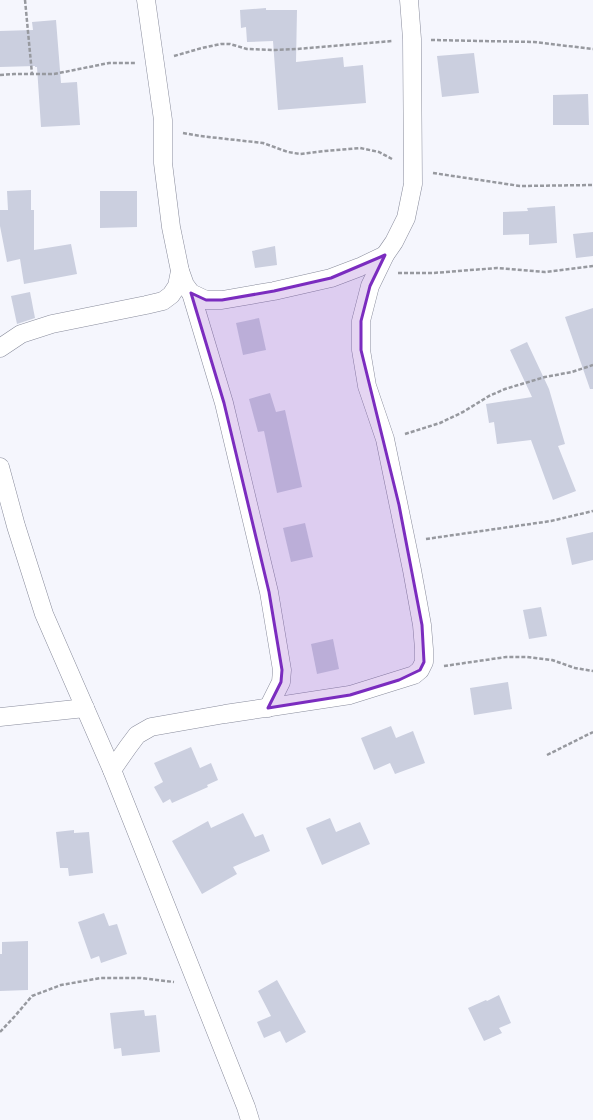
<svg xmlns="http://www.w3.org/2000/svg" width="593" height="1120" viewBox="0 0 593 1120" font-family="'Roboto Condensed',sans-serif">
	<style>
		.building { fill: #cbcfdf }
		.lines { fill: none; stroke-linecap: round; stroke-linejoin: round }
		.street-casing { stroke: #898c9c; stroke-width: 19 }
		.path { stroke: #97999f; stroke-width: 2.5; stroke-dasharray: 4 2; stroke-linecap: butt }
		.street { stroke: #fff; stroke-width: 18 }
		.marked { fill: #7b2cbf; fill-opacity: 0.2; stroke: #7b2cbf; stroke-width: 3; stroke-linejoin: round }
	</style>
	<rect width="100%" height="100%" fill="#f5f6fd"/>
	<g class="building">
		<path d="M 266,8 L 266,10 L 297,10 L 296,62 L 343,57 L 344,67 L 363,65 L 366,103 L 278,110 L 273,41 L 247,42 L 246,27 L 241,28 L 240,10 Z"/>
		<path d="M 56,20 L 61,83 L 77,82 L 80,125 L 41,127 L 37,67 L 35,67 L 35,66 L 0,67 L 0,31 L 33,30 L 32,22 Z"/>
		<path d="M 474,53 L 479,93 L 442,97 L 437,56 Z"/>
		<path d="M 588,94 L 589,125 L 553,125 L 553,95 Z"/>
		<path d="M 31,190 L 31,210 L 34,210 L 34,250 L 71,244 L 77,274 L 24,284 L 20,259 L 7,262 L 0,226 L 0,210 L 8,210 L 7,191 Z"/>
		<path d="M 100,191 L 137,191 L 137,227 L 100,228 Z"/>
		<path d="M 555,206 L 557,243 L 529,245 L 529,234 L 503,235 L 503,212 L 528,211 L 527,208 Z"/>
		<path d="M 593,232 L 593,256 L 576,258 L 573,234 Z"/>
		<path d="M 275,246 L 277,265 L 255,268 L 252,251 Z"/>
		<path d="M 30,292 L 35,318 L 17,324 L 11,296 Z"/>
		<path d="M 593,308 L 593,389 L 590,389 L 565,317 Z"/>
		<path d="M 259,318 L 266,350 L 243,355 L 236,323 Z"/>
		<path d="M 527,342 L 549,389 L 565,444 L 558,446 L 576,491 L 553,500 L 531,440 L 497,444 L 494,422 L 489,423 L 486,404 L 532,397 L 510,350 Z"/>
		<path d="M 270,393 L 276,412 L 285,410 L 302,487 L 277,493 L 264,431 L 258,432 L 249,399 Z"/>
		<path d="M 305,523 L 313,557 L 291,562 L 283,528 Z"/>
		<path d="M 593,532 L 593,560 L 572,565 L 566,538 Z"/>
		<path d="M 541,607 L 547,636 L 529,639 L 523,610 Z"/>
		<path d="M 333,639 L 339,669 L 317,674 L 311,644 Z"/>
		<path d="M 508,682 L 512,709 L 474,715 L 470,688 Z"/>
		<path d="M 391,726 L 396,738 L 413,731 L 425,763 L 395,774 L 390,763 L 374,770 L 361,738 Z"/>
		<path d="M 191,747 L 200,768 L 211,763 L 218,780 L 207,785 L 208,787 L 172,803 L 170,799 L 163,803 L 154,787 L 163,782 L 154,763 Z"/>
		<path d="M 243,813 L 255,837 L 263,834 L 270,851 L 233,867 L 237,874 L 202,894 L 172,841 L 208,821 L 211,828 Z"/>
		<path d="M 330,818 L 336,832 L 360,822 L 370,844 L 322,865 L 306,828 Z"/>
		<path d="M 74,830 L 74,833 L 89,832 L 93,873 L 69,876 L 68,868 L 60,868 L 56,832 Z"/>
		<path d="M 104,913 L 109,926 L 117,924 L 127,954 L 101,963 L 99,956 L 91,959 L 78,922 Z"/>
		<path d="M 28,941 L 28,990 L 0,991 L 0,954 L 2,954 L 2,942 Z"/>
		<path d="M 277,980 L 306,1032 L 286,1043 L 280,1031 L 264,1038 L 257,1022 L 271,1016 L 258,991 Z"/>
		<path d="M 499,995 L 511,1023 L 499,1028 L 502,1033 L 484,1041 L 468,1008 L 486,1000 L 487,1001 Z"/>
		<path d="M 144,1010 L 145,1016 L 156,1015 L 160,1052 L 122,1056 L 121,1048 L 114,1049 L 110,1013 Z"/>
	</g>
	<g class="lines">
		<defs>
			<g id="street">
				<path d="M 146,0 L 163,120 L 163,163 L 171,227 L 180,271 L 185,285 L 191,293 L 206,300 L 222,300 L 274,291 L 331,278 L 360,267 L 385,255"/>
				<path d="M 191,293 L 224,403 L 269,592 L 282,670 L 281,682 L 268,708"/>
				<path d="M 0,348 L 21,334 L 52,324 L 146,305 L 163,301 L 171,295 L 177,286 L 180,271"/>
				<path d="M 0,467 L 16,526 L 44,614 L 112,770 L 246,1107 L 250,1120"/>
				<path d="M 0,717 L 85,708"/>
				<path d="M 112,770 L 128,747 L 137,735 L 151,727 L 225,714 L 350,695 L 414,675 L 420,670 L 424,662 L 424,649 L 422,625 L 412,570 L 385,439 L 367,386 L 361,350 L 361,321 L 370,286 L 385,255 L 394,242 L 406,218 L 413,184 L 412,39 L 409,0"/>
			</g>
		</defs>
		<use href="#street" class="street-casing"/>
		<g class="path">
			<path d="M 25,0 L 32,74"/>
			<path d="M 431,40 L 534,42 L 593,49"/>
			<path d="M 174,56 L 202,48 L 221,44 L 230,44 L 247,49 L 275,50 L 297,49 L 392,41"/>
			<path d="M 0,75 L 14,74 L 54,74 L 109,63 L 135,63"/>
			<path d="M 183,133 L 200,136 L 263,143 L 288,152 L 300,154 L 325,151 L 360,148 L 379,152 L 392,159"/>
			<path d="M 433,173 L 520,186 L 593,185"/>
			<path d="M 398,273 L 433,273 L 497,268 L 545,272 L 593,266"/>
			<path d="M 405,434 L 440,423 L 463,412 L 489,396 L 505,389 L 545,377 L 572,372 L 593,365"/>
			<path d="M 426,539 L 551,521 L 593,511"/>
			<path d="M 444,666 L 506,657 L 527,657 L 552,660 L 575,668 L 593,671"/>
			<path d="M 547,755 L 593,732"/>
			<path d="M 0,1032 L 15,1016 L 32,996 L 61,985 L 101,978 L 141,978 L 174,982"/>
		</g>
		<use href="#street" class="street"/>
	</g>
	<path class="marked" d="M 385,255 L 370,286 L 361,321 L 361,350 L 399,505 L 422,625 L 424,662 L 420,670 L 399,680 L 350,695 L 268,708 L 281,682 L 282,670 L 269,592 L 224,403 L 191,293 L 206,300 L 222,300 L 274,291 L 331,278 Z"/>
</svg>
